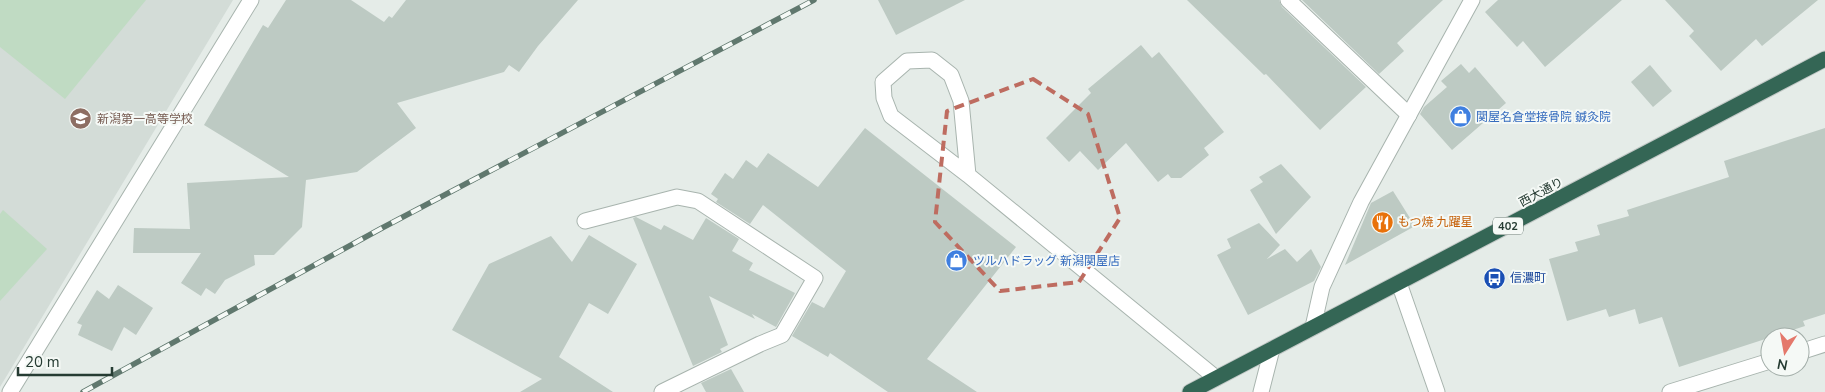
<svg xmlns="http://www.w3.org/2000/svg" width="1825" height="392" viewBox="0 0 1825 392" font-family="'Nunito Sans','Noto Sans JP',sans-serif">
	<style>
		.built { fill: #d3dcd7 }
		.green { fill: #c0dbc3 }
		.building { fill: #bdcac3 }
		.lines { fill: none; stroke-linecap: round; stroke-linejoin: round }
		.minor-casing { stroke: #a8b4ae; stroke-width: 17 }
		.highway-casing { stroke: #c2c8c6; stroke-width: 17 }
		.minor { stroke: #fff; stroke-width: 15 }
		.highway { stroke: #346655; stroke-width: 15 }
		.rail-casing { stroke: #60786e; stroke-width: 5.5 }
		.rail { stroke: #f5f9f6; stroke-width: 4; stroke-dasharray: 11; stroke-linecap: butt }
		.marked { fill: none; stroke: #be6c60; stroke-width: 4; stroke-dasharray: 10 6; stroke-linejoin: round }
		.labels { text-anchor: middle; stroke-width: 4; stroke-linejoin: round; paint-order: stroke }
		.shield { fill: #f5f9f6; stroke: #64756e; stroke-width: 1 }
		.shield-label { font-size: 11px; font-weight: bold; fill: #263c33 }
		.shop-label { font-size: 12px; fill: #366cbe; stroke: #f5f9f6; text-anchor: start }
		.education-label { font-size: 12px; fill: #785e54; stroke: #f5f9f6; text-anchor: start }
		.street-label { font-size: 12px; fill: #263c33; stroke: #f5f9f6 }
		.food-label { font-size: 12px; fill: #c56008; stroke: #f5f9f6; text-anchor: start }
		.transit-label { font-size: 12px; fill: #164399; stroke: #f5f9f6; text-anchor: start }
	</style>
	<rect width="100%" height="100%" fill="#e5ece8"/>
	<path class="built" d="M 0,0 L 233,0 L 0,387 Z"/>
	<g class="green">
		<path d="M 0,0 L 146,0 L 65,99 L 0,47 Z"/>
		<path d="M 3,210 L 47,249 L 0,301 L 0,214 Z"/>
	</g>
	<g class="building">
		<path d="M 286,0 L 351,0 L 384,22 L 389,16 L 392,18 L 406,0 L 578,0 L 538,46 L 519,72 L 509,65 L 504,72 L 397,103 L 416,128 L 357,172 L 306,180 L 302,227 L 274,255 L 254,255 L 255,265 L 225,280 L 215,294 L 206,288 L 201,296 L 181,283 L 201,253 L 133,253 L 134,228 L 190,229 L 187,183 L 289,177 L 204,125 L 263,25 L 268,28 Z"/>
		<path d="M 878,0 L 965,0 L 896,35 Z"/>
		<path d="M 1187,0 L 1279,0 L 1282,7 L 1366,87 L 1320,130 L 1266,74 L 1264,75 Z"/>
		<path d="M 1302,0 L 1443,0 L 1397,43 L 1404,51 L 1379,74 Z"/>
		<path d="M 1498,0 L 1622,0 L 1545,67 L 1523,41 L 1517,47 L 1485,12 Z"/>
		<path d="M 1665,0 L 1818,0 L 1762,46 L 1756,39 L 1721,71 L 1689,36 L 1694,31 Z"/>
		<path d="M 1141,45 L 1152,58 L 1159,52 L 1224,132 L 1204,148 L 1209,155 L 1181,178 L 1171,178 L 1168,174 L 1158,182 L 1126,143 L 1098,170 L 1080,151 L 1069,162 L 1046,138 L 1091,93 L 1088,89 Z"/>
		<path d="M 1461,64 L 1469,73 L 1475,67 L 1506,103 L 1452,150 L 1420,114 L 1424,107 L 1447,87 L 1441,81 Z"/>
		<path d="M 1650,65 L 1672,91 L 1653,107 L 1631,82 Z"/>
		<path d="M 865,128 L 1016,247 L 927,359 L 977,392 L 888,392 L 830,353 L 828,357 L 792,336 L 812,302 L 824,308 L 846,271 L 763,205 L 750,224 L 716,202 L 718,199 L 711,194 L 725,173 L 733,179 L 746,160 L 757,168 L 768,153 L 818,187 Z"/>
		<path d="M 1825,128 L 1825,314 L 1803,321 L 1805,326 L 1679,367 L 1662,317 L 1639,324 L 1635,309 L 1609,317 L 1606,309 L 1567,321 L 1549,259 L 1578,251 L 1575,242 L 1600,235 L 1597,225 L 1629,216 L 1627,210 L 1729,177 L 1724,161 Z"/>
		<path d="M 1281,164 L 1311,197 L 1276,234 L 1250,190 L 1263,182 L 1259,177 Z"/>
		<path d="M 1393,191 L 1415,226 L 1345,265 L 1371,203 Z"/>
		<path d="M 636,217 L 661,230 L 664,225 L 693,240 L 706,218 L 739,239 L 732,251 L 753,263 L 749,270 L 795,293 L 776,327 L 752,314 L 755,319 L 709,296 L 728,345 L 720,349 L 722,352 L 693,366 L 633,218 Z"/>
		<path d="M 1259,223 L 1280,245 L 1267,259 L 1285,249 L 1297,262 L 1311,249 L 1321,267 L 1314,281 L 1248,315 L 1217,255 L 1231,248 L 1227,239 Z"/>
		<path d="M 589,235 L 637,264 L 608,314 L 589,303 L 559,357 L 613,392 L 520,392 L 542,379 L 452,330 L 489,264 L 551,236 L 572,262 Z"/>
		<path d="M 118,285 L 153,308 L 136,335 L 124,327 L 112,351 L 78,335 L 82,325 L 77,323 L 97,290 L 109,299 Z"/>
		<path d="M 731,369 L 744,392 L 706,392 L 701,383 Z"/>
	</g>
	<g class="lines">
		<defs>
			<g id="minor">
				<path d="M 1288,0 L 1409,115"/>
				<path d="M 968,175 L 961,101 L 951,75 L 932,60 L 907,61 L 883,82 L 884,98 L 891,116 L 968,175 L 1216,378"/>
				<path d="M 585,221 L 677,197 L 698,201 L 815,278 L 782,335 L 760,344 L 662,392"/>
				<path d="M 1399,283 L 1437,392"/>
				<path d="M 1313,327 L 1322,287 L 1361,202 L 1472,0"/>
				<path d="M 1800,352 L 1825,344"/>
				<path d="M 10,392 L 251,0"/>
				<path d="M 1261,392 L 1272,349"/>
				<path d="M 1670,392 L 1770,361"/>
			</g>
			<path id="highway" d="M 1190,392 L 1825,59"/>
		</defs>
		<use href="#minor" class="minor-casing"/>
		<use href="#highway" class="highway-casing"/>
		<use href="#minor" class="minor"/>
		<use href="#highway" class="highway"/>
		<defs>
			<path id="rail" d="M 83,392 L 382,228 L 814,0"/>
		</defs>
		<use href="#rail" class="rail-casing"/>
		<use href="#rail" class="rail"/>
	</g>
	<path class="marked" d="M 1033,79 L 1088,114 L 1120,218 L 1079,282 L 1000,291 L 935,222 L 947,111 Z"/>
	<defs>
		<symbol id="shop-disc" viewBox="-11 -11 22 22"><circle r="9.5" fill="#3f7fe0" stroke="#f5f9f6"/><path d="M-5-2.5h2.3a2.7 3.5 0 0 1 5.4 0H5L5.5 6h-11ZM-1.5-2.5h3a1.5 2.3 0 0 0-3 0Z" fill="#fff"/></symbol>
		<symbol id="school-disc" viewBox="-11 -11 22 22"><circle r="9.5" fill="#8d6e63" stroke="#f5f9f6"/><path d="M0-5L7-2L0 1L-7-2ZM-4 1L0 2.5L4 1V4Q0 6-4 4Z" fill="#fff"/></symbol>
		<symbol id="restaurant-disc" viewBox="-11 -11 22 22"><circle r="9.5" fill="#e8710a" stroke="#f5f9f6"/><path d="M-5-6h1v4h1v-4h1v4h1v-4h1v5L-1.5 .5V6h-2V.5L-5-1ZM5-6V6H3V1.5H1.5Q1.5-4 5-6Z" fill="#fff"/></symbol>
		<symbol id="bus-disc" viewBox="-11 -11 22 22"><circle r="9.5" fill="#1a4fb4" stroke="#f5f9f6"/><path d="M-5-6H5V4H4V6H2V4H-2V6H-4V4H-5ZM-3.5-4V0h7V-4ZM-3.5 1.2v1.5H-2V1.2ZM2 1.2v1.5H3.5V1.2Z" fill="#fff"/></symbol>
	</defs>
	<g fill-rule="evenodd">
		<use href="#shop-disc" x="1448" y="104" width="25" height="25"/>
		<use href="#school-disc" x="68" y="106" width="25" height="25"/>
		<use href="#restaurant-disc" x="1370" y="210" width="25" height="25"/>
		<use href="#shop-disc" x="944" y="248" width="25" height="25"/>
		<use href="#bus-disc" x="1482" y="266" width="25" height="25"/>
	</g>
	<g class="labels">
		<rect class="shield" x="1493" y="217.5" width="30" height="17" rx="4"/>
		<g class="shield-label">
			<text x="1508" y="230">402</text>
		</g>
		<g class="shop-label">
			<text x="1476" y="121">関屋名倉堂接骨院 鍼灸院</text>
			<text x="973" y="265">ツルハドラッグ 新潟関屋店</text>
		</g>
		<g class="education-label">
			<text x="97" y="123">新潟第一高等学校</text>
		</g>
		<g class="street-label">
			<text transform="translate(1541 192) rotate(-28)" y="4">西大通り</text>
		</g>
		<g class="food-label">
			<text x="1398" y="226">もつ焼 九躍星</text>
		</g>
		<g class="transit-label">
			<text x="1510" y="282">信濃町</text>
		</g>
	</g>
	<g transform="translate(1785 352) rotate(191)"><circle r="24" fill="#f5f9f6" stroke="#a2ada8"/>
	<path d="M0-4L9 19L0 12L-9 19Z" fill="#e4786b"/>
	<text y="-8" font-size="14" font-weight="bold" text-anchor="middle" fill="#263c33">N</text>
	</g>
	<path d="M18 367v8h94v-8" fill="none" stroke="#263c33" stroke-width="2.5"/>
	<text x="25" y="367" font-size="15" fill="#263c33" stroke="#f5f9f6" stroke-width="4" paint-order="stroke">20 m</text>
</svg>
